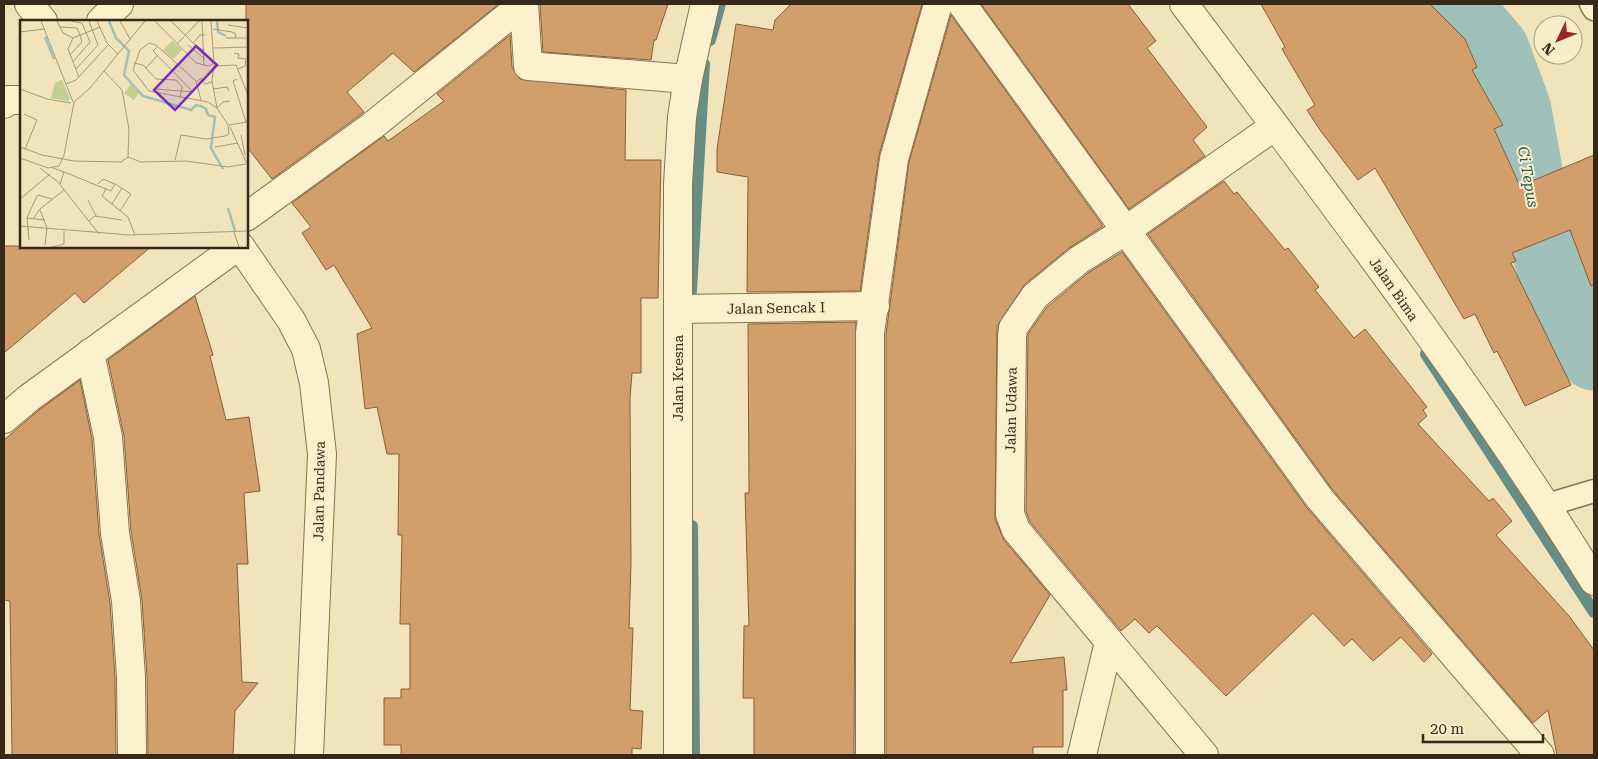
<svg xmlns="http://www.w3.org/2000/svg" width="1598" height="759" viewBox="0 0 1598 759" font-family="'Roboto Serif',serif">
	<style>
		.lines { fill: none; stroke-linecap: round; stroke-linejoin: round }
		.stream { stroke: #668e87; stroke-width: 12 }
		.river { stroke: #9fc1b9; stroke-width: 71 }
		.building { fill: #d29e6c; stroke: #895e37 }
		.service-casing { stroke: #887353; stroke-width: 25 }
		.minor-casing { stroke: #887353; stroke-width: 30 }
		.tertiary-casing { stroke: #887353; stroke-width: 30 }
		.service { stroke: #fbf1cd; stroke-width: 22 }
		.minor { stroke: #fbf1cd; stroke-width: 28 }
		.tertiary { stroke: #fbf1cd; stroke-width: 28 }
		.labels { text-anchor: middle; stroke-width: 4; stroke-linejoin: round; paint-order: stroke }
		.street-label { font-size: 14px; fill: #362919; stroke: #f8eeca }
		.water-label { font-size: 15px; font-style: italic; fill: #275657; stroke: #f8eeca }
		.inset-river { fill: none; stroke: #9fc1b9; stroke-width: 2.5 }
		.inset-road { fill: none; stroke: #a6997a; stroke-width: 1 }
		.view { fill: #7b2cbf; fill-opacity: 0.15; stroke: #7b2cbf; stroke-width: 2.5 }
		.inset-edge { fill: none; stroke: #362919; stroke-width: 2.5 }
	</style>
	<rect width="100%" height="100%" fill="#f1e4ba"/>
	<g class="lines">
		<g class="stream">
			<path d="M 710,40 L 720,4"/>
			<path d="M 691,291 L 704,64"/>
			<path d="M 1426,354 L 1594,612"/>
			<path d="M 692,526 L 694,755"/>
		</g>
		<path class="river" d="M 1455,4 L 1494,50 L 1516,110 L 1536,220 L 1567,311 L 1594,355"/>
	</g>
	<g class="building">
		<path d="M 246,4 L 499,4 L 414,72 L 393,53 L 347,92 L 364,112 L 272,179 L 246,146 Z"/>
		<path d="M 540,4 L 668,4 L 656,40 L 654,40 L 651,60 L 543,52 Z"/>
		<path d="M 791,4 L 922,4 L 879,155 L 860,291 L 747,292 L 748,177 L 717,172 L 717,149 L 736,24 L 773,30 L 775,20 Z"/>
		<path d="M 981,4 L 1128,4 L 1156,41 L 1147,48 L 1207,127 L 1193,140 L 1205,156 L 1129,209 Z"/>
		<path d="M 1261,4 L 1430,4 L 1465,39 L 1477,67 L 1472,70 L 1503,125 L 1494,129 L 1520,186 L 1594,155 L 1594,285 L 1591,286 L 1570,230 L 1512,253 L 1516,261 L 1511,263 L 1571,385 L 1525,406 L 1497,351 L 1494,353 L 1475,314 L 1464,319 L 1375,168 L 1358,180 L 1320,130 L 1307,110 L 1315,105 L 1282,49 L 1285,47 Z"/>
		<path d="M 951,15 L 1103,226 L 1069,248 L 1025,284 L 997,326 L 995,519 L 1004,540 L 1050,595 L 1010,663 L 1064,657 L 1067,690 L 1063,690 L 1063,747 L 1033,747 L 1033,755 L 886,755 L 886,334 L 909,162 Z"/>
		<path d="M 510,35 L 512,67 L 520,79 L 626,90 L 625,160 L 661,160 L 658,298 L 641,298 L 641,373 L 632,373 L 630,398 L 631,563 L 629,628 L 633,628 L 630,710 L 643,711 L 641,749 L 632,748 L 632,755 L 401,755 L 401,745 L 384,745 L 384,698 L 401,698 L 401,689 L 410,689 L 410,624 L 400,624 L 402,535 L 398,535 L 399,454 L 387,454 L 377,407 L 365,409 L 357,334 L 372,328 L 334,265 L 326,270 L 302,233 L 311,227 L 292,203 L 384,136 L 388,141 L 444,101 L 437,94 Z"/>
		<path d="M 1224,181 L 1234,194 L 1237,192 L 1285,250 L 1288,248 L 1319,287 L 1315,290 L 1354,338 L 1365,329 L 1427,407 L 1423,410 L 1427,416 L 1418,424 L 1489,501 L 1493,498 L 1512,521 L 1496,535 L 1569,616 L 1594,650 L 1594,755 L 1557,755 L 1548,710 L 1533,723 L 1332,489 L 1148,234 Z"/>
		<path d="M 4,246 L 152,246 L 84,303 L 75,293 L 4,353 Z"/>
		<path d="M 1122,252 L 1307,508 L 1432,654 L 1424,662 L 1401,637 L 1373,661 L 1352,639 L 1344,646 L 1313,613 L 1226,696 L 1157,626 L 1149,633 L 1135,619 L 1121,631 L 1030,522 L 1026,511 L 1028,334 L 1047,307 L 1088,273 Z"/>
		<path d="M 195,296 L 213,355 L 210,356 L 226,420 L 249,417 L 260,491 L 244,493 L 248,564 L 237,564 L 242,682 L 258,683 L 235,711 L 233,755 L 148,755 L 147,676 L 142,600 L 131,531 L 124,436 L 108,360 Z"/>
		<path d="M 856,322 L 854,755 L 754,755 L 754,698 L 743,698 L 744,626 L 749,626 L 745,493 L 749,493 L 748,324 Z"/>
		<path d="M 80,380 L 92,439 L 99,534 L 110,603 L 115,678 L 116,755 L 12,755 L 10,601 L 4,600 L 4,440 L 39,410 Z"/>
	</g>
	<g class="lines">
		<defs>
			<g id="service">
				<path d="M 1591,4 L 1594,9"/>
				<path d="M 1547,505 L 1594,491"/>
			</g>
			<g id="minor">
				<path d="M 29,4 L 43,21"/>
				<path d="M 524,4 L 528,66 L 688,79"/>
				<path d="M 962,4 L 1320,499 L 1540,755"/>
				<path d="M 101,21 L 119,4"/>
				<path d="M 4,104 L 8,100 L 21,100"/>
				<path d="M 246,217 L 372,126 L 511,14 L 519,4"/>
				<path d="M 240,246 L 291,320 L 306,349 L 314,383 L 322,454 L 309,755"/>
				<path d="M 678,309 L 875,306"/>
				<path d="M 90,353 L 108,437 L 115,533 L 126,601 L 131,677 L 132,755"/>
				<path d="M 4,419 L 29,398 L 238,246"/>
				<path d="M 678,755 L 678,184 L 682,117 L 688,79 L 705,4"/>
				<path d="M 870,755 L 870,333 L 894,159 L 938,4"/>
				<path d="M 1082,755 L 1109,642"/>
				<path d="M 1204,755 L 1016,530 L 1010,514 L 1012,337 L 1013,328 L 1035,296 L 1079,260 L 1125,231 L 1275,126"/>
			</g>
			<path id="tertiary" d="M 1184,4 C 1324,192 1471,382 1594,581"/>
		</defs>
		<use href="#service" class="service-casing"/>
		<use href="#minor" class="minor-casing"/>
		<use href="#tertiary" class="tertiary-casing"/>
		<use href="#service" class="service"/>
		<use href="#minor" class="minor"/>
		<use href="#tertiary" class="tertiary"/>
	</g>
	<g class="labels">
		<g class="street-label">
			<text transform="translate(1394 289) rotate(55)" y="5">Jalan Bima</text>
			<text transform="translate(776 308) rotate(-1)" y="5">Jalan Sencak I</text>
			<text transform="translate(678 378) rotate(-90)" y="5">Jalan Kresna</text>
			<text transform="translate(1011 410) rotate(-89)" y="5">Jalan Udawa</text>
			<text transform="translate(319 491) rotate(-89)" y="5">Jalan Pandawa</text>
		</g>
		<g class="water-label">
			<text transform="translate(1528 177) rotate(80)" y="5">Ci Tepus</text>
		</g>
	</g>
	<g transform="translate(20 20)">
		<rect width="228" height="228" fill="#f1e4ba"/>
		<path d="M 152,21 L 162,30 L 153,39 L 143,30 ZM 42,60 L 50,79 L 48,81 L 31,78 L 35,63 ZM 111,64 L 119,73 L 114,80 L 104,73 Z" fill="#c2cf8e"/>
		<path class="inset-river" d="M 89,1 L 96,18 L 109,31 L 104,55 L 123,76 L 171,90 L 176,85 L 181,86 L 186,89 L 188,95 L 195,97 L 191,128 L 203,149M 197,1 L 198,12 L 206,16M 25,17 L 34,39M 208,188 L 215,211"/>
		<path class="inset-road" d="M 21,1 L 53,82M 37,1 L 43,13 L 53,18M 51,1 L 62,3 L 70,22 L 53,42M 77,1 L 87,23 L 98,34M 100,1 L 110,19M 135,1 L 176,43 L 189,46 L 194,43 L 191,1M 151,1 L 178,28 L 185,30M 182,1 L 184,46M 208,5 L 228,8M 40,7 L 57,8 L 60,15 L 62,22 L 50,35M 193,9 L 212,12 L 216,14 L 215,18M 0,12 L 24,9M 53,18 L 48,29 L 59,57M 53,18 L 80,7M 206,18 L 228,18M 173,23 L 180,15 L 185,15M 157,24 L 179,1M 168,25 L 185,39M 194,28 L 228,27M 214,33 L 219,34 L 218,38 L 226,39 L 225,46 L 218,49M 114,43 L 123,45 L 136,59 L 156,60 L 162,67 L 160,78M 194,45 L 192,61 L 197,88M 194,46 L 216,45 L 228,75M 126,48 L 137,36M 56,49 L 78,25 L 69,1M 84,51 L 102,70 L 109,109 L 108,137M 144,59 L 157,44M 217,59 L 213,61 L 226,102M 177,62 L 181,58 L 185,64 L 192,62M 46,64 L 56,60 L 88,25M 0,69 L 27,79 L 51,83M 136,69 L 173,72 L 133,31 L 138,26M 193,69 L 207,67 L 209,71M 197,88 L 203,82 L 210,81M 4,94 L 17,100 L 5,129M 209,105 L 227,102M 210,107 L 228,146M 221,115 L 225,135M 0,127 L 22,135 L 54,141 L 101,142 L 108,137M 195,127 L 218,123M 108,137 L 121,142 L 166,141 L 208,147 L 226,144M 0,138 L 28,148 L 39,146 L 44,135 L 54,82 L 70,68 L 125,1M 155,140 L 161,115 L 186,119 L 205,116 L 209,114 L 208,105 L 197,88 L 188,82 L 129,71 L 113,50 L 120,30 L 129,23 L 136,25 L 176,61 L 181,80M 20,148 L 38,162 L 79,214M 33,148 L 44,152 L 40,164M 44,152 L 86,169 L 82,176 L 108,197 L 115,215M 78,164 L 83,159 L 95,164M 86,169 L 91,171 L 95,164 L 111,174 L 100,191M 0,179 L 30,154M 68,180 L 76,196M 92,184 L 102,168M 20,190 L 27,208 L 25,225M 7,198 L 25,200M 13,199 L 20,189 L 44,170M 69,201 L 75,196 L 102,200M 0,206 L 110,215 L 228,211M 214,212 L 219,227M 9,220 L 7,198 L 16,178 L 18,175 L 32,179M 32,227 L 44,224 L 44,211"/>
		<path class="view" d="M 176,26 L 197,45 L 155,90 L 134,70 Z"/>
		<rect width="228" height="228" class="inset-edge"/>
	</g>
	<rect width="1598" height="759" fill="none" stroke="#362919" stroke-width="10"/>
	<g transform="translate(1558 40) rotate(227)"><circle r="24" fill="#f8eeca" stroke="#aa9f83"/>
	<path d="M0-4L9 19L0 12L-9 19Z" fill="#9b281f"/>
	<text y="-8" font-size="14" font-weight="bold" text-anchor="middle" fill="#362919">N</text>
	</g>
	<path d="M1423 734v8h120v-8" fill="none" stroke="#362919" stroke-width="2.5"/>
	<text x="1430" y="734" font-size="15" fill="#362919" stroke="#f8eeca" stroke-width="4" paint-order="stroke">20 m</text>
</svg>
